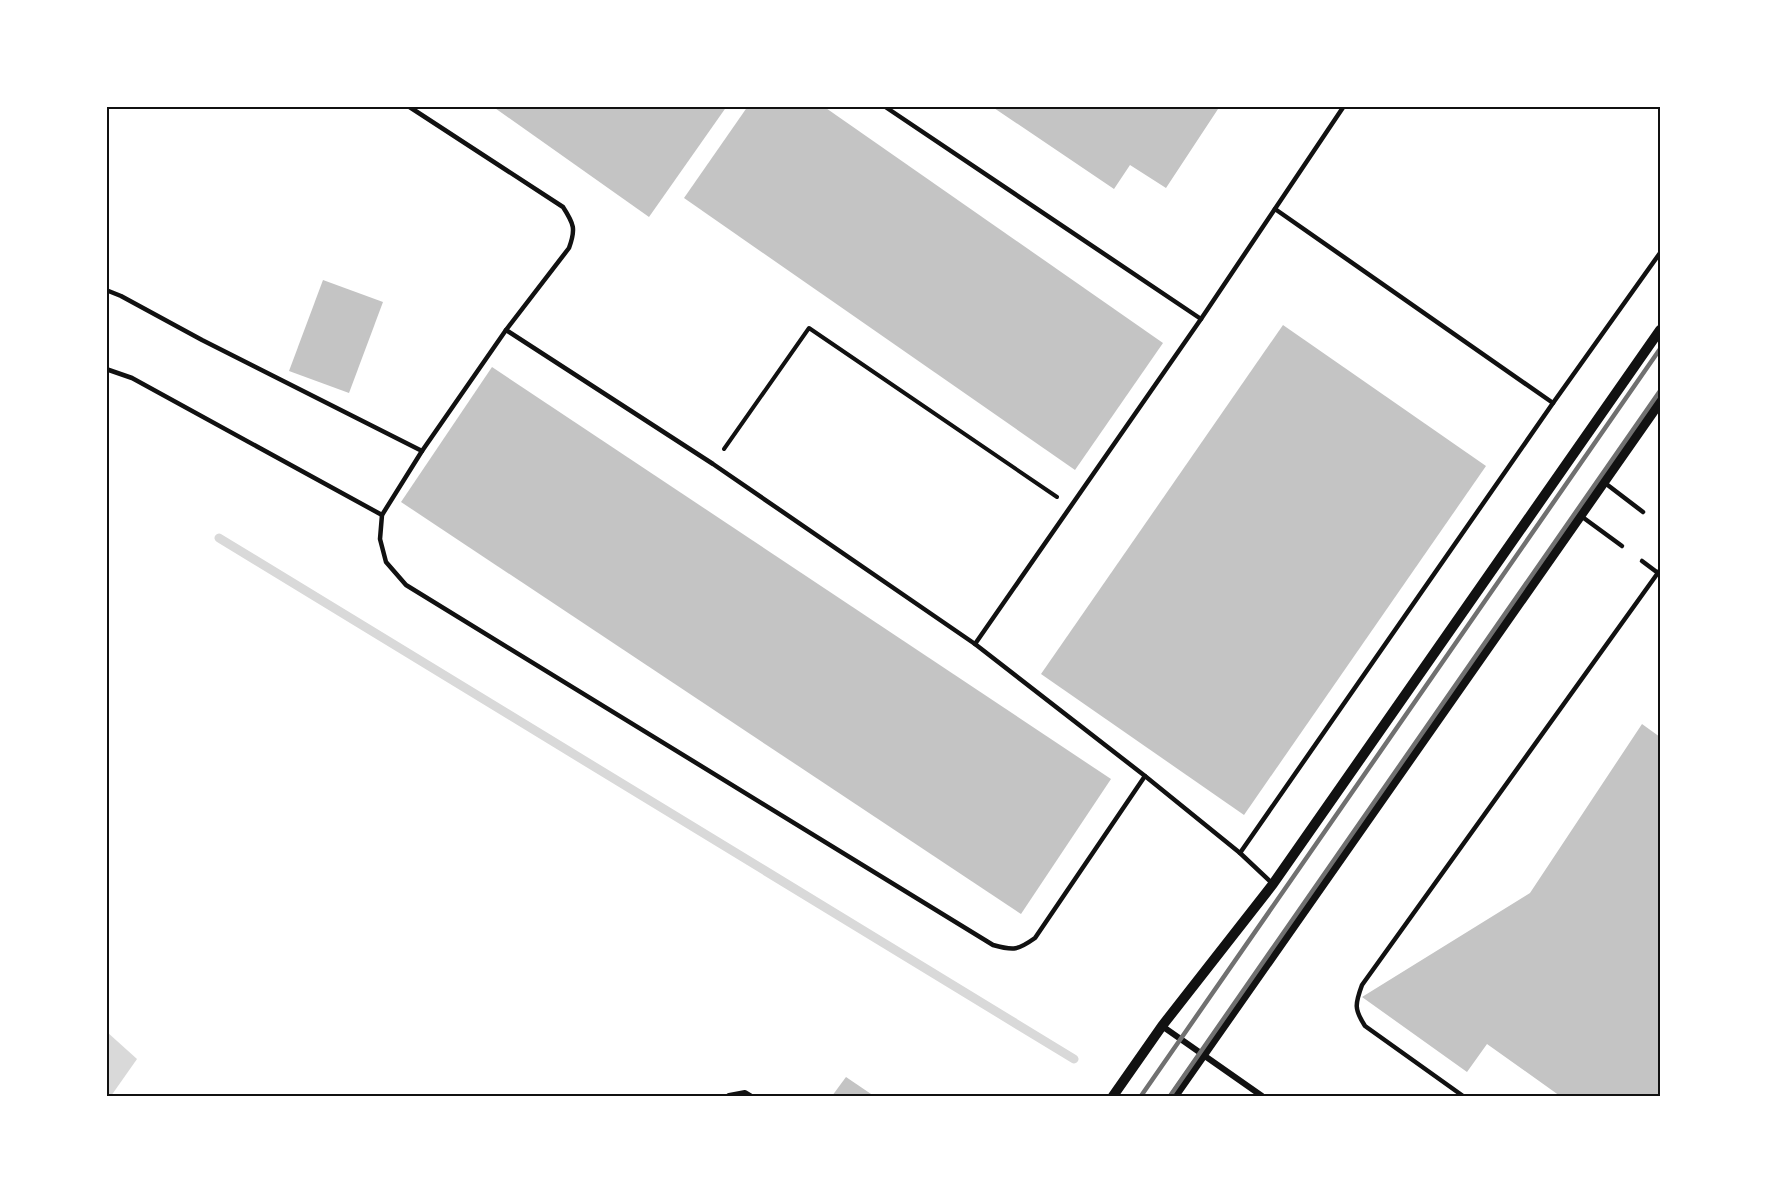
<svg xmlns="http://www.w3.org/2000/svg" width="1767" height="1203" viewBox="0 0 1767 1203" font-family="Inter,sans-serif">
	<style>
		.water { fill: #d9d9d9 }
		.lines { fill: none; stroke-linecap: round; stroke-linejoin: round }
		.stream { stroke: #d9d9d9; stroke-width: 9 }
		.building { fill: #c4c4c4 }
		.path { stroke: #111; stroke-width: 4 }
		.service { stroke: #111; stroke-width: 4.5 }
		.minor { stroke: #111; stroke-width: 6 }
		.tertiary { stroke: #111; stroke-width: 10 }
		.rail { stroke: #707070; stroke-width: 4.5 }
		.neatline { fill: none; stroke: #111; stroke-width: 2 }
	</style>
	<rect width="100%" height="100%" fill="#fff"/>
	<path class="water" d="M 107,1032 L 137,1059 L 111,1096 L 107,1096 Z"/>
	<g class="lines">
		<path class="stream" d="M 219,538 L 1074,1059"/>
	</g>
	<g class="building">
		<path d="M 492,106 L 727,106 L 649,217 Z"/>
		<path d="M 748,106 L 823,106 L 1163,343 L 1075,470 L 684,198 Z"/>
		<path d="M 991,106 L 1220,106 L 1166,188 L 1130,165 L 1114,189 Z"/>
		<path d="M 323,280 L 383,302 L 349,393 L 289,371 Z"/>
		<path d="M 1283,325 L 1486,466 L 1244,815 L 1041,674 Z"/>
		<path d="M 492,367 L 1111,779 L 1021,914 L 401,502 Z"/>
		<path d="M 1642,724 L 1660,737 L 1660,1096 L 1560,1096 L 1487,1044 L 1467,1072 L 1362,997 L 1530,893 Z"/>
		<path d="M 846,1077 L 874,1096 L 832,1096 Z"/>
	</g>
	<g class="lines">
		<path class="path" d="M 724,449 L 809,328 L 1057,497"/>
		<g class="service">
			<path d="M 408,106 L 563,207 C 574,224 576,229 569,248 L 506,330 L 422,451 L 382,515 L 380,539 L 386,562 L 406,585 L 993,945 C 1014,951 1018,950 1035,938 L 1145,776"/>
			<path d="M 884,106 L 1201,319"/>
			<path d="M 1275,209 L 1553,403"/>
			<path d="M 106,290 L 121,296 L 202,340 L 422,451"/>
			<path d="M 506,330 L 713,464 L 975,644 L 1145,776 L 1240,853 L 1272,883"/>
			<path d="M 106,369 L 132,378 L 382,515"/>
			<path d="M 1605,483 L 1643,512"/>
			<path d="M 1581,516 L 1622,546"/>
			<path d="M 1642,561 L 1658,573"/>
			<path d="M 975,644 L 1201,319 L 1344,106"/>
			<path d="M 1240,853 L 1553,403 L 1660,253"/>
			<path d="M 1463,1096 L 1365,1026 C 1354,1009 1355,1004 1362,985 L 1660,570"/>
		</g>
		<g class="minor">
			<path d="M 1162,1026 L 1262,1096"/>
			<path d="M 729,1096 L 745,1093 L 750,1096"/>
		</g>
		<g class="tertiary">
			<path d="M 1113,1096 L 1162,1026 L 1273,884 L 1660,330"/>
			<path d="M 1174,1096 L 1660,402"/>
		</g>
		<g class="rail">
			<path d="M 1141,1096 L 1660,349"/>
			<path d="M 1170,1096 L 1660,391"/>
		</g>
	</g>
	<rect width="1767" height="1203" fill="none" stroke="#ffffff" stroke-width="216"/>
	<rect x="108" y="108" width="1551" height="987" class="neatline"/>
</svg>
